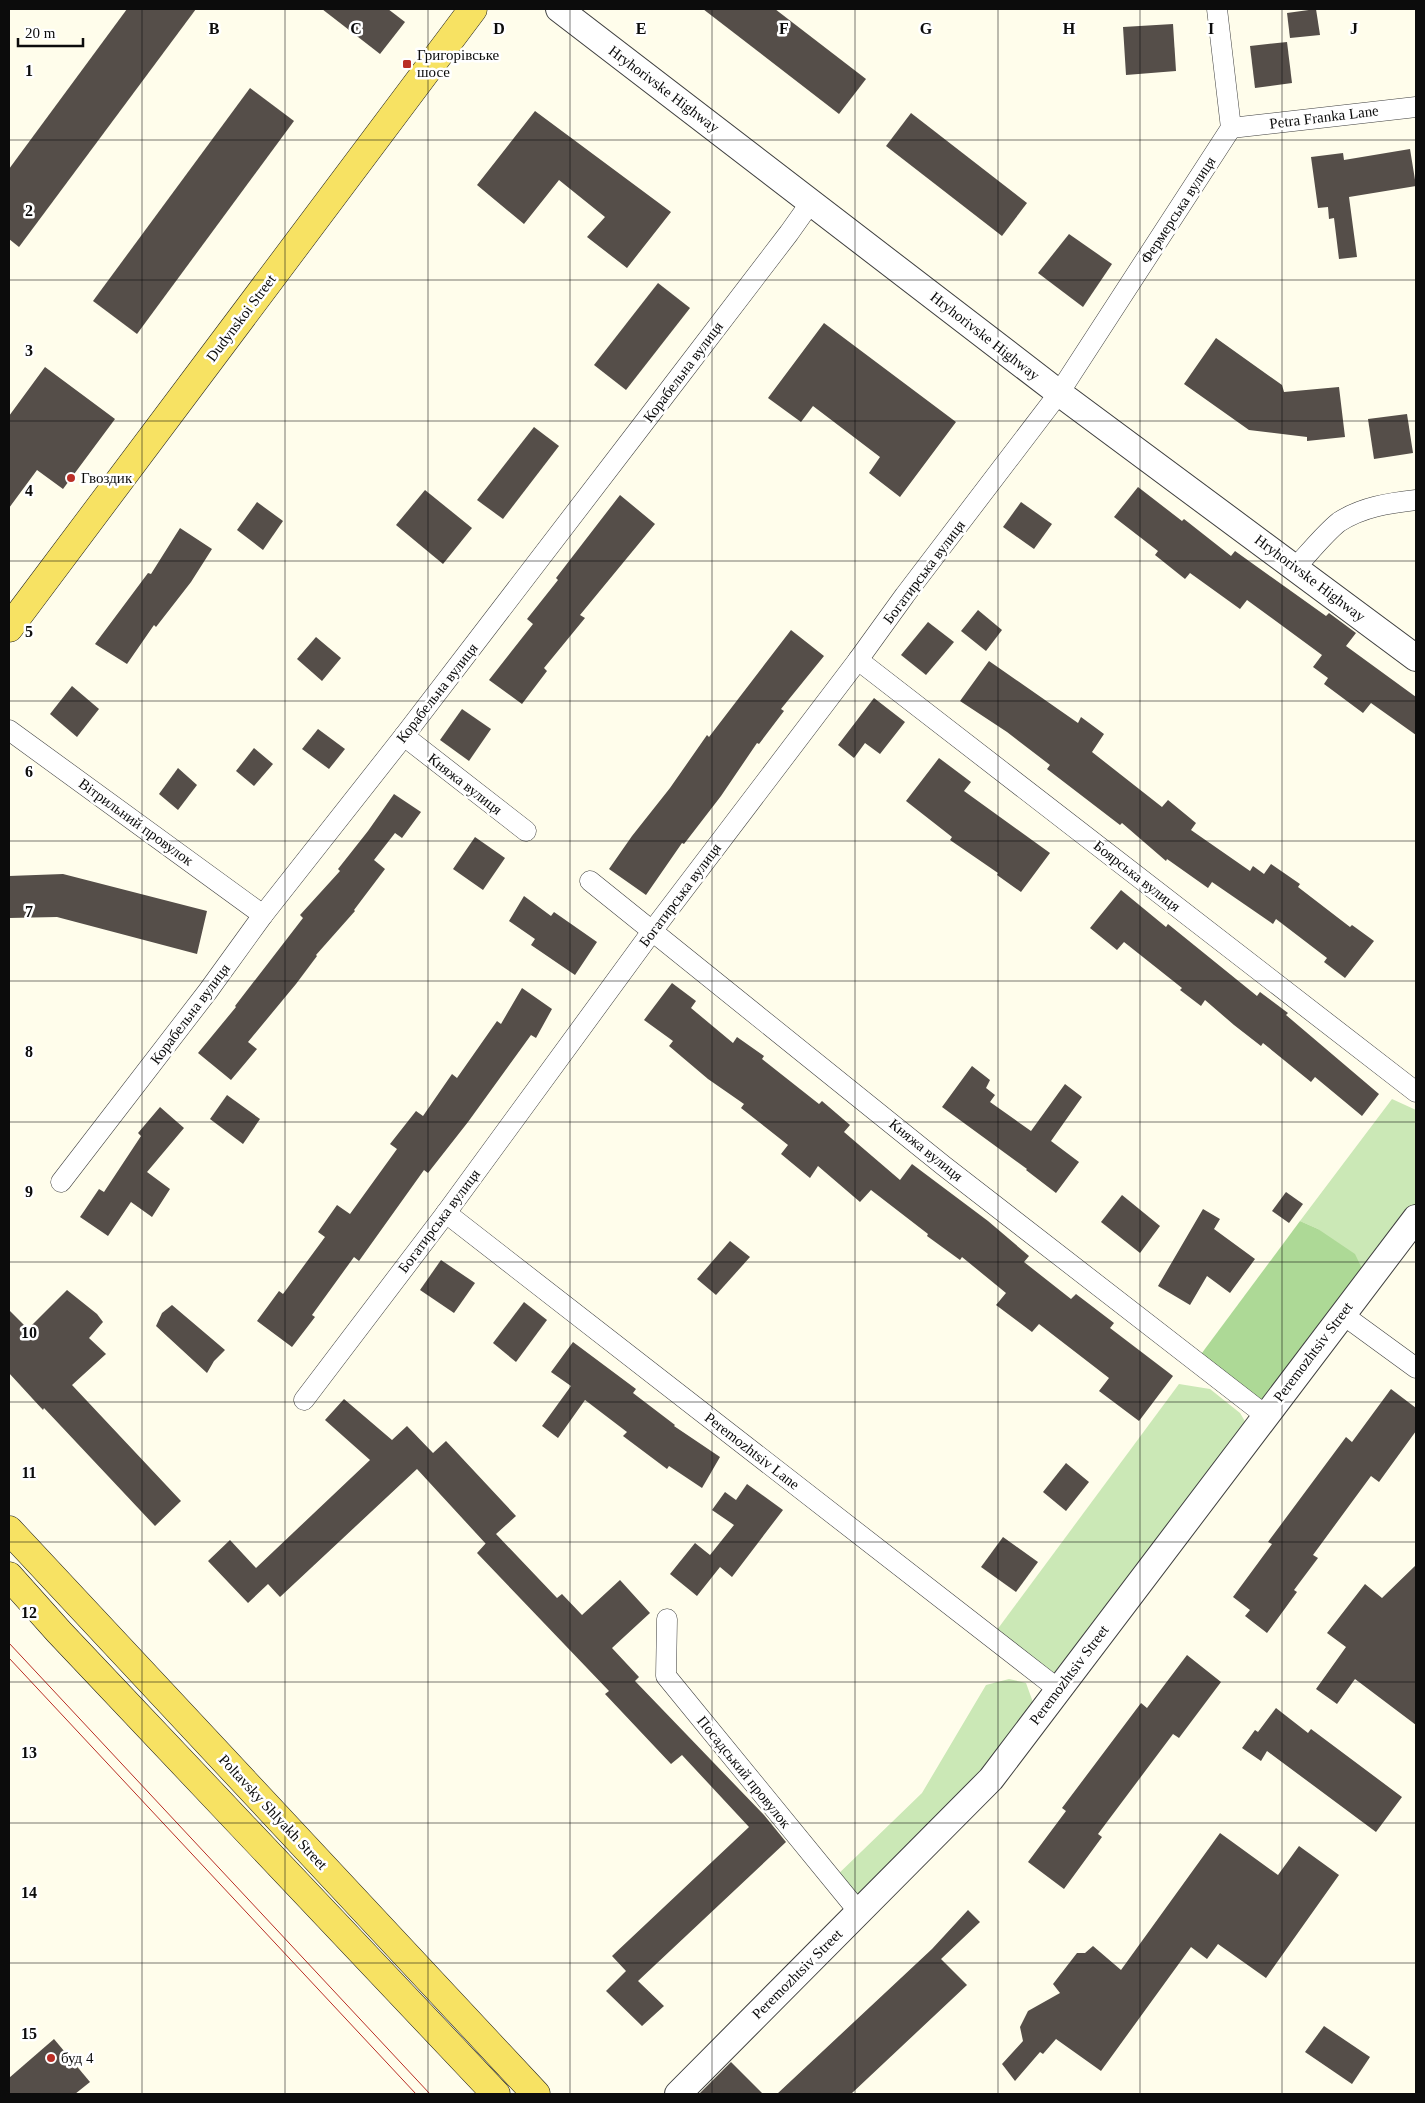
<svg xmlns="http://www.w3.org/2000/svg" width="1425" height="2103" viewBox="0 0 1425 2103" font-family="Georgia,serif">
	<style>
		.green { fill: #cbe8b6 }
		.forest { fill: #add996 }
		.building { fill: #554e49 }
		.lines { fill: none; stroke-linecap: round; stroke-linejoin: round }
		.minor-casing { stroke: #3f3f3f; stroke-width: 21 }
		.tertiary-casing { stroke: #3f3f3f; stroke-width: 28 }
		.primary-casing { stroke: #1d1d1d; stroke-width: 29 }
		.minor { stroke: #fff; stroke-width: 20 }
		.tertiary { stroke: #fff; stroke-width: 26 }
		.primary { stroke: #f7e263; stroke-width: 28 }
		.tram { stroke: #ba2e26; stroke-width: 1 }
		.grid { fill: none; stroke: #0c0c0c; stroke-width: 1; stroke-opacity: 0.55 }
		.poi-dot { fill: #ba2e26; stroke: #fff; stroke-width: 2 }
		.labels { text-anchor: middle; stroke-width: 5; stroke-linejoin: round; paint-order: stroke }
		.poi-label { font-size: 15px; fill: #0c0c0c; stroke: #fff; text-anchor: start }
		.street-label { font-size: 15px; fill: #0c0c0c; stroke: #fff }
		.grid-label { font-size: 16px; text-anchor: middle; font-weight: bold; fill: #0c0c0c; stroke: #fff; stroke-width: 5; stroke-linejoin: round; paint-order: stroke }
	</style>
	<rect width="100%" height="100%" fill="#fffdeb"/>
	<g class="green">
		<path d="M 1392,1099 L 1416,1110 L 1416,1218 L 1368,1281 L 1318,1229 L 1300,1221 Z"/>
		<path d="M 1179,1384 L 1210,1389 L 1240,1413 L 1252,1433 L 1074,1668 L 1040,1675 L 991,1638 Z"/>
		<path d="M 1009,1679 L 1026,1683 L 1038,1716 L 859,1912 L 832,1880 L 922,1793 L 986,1685 Z"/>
	</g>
	<path class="forest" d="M 1300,1221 L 1318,1229 L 1355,1254 L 1368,1281 L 1265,1415 L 1196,1361 Z"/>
	<g class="building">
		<path d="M 127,9 L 196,9 L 19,247 L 9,239 L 9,169 Z"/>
		<path d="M 322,9 L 388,9 L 405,22 L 380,54 Z"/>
		<path d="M 703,9 L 775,9 L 866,79 L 839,114 Z"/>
		<path d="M 1316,9 L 1320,35 L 1290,38 L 1287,13 Z"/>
		<path d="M 1173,24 L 1176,71 L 1126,75 L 1123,27 Z"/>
		<path d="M 1287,42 L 1292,83 L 1255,88 L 1250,46 Z"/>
		<path d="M 250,88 L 294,121 L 137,334 L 93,301 Z"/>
		<path d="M 535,111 L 671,212 L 627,268 L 587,237 L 605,217 L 559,180 L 524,224 L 477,185 Z"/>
		<path d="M 911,113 L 1027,203 L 1002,236 L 886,146 Z"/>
		<path d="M 1410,149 L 1416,186 L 1349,197 L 1357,257 L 1339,259 L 1334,218 L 1329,219 L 1328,207 L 1318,208 L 1311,157 L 1343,153 L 1344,160 Z"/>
		<path d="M 1069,234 L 1112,264 L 1083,307 L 1038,273 Z"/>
		<path d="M 658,283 L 690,308 L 626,390 L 594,365 Z"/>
		<path d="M 824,323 L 956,422 L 900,497 L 869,473 L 880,457 L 813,406 L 801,422 L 768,398 Z"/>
		<path d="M 1216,338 L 1282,385 L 1284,392 L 1339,387 L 1345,437 L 1307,441 L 1307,437 L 1249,430 L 1184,384 Z"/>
		<path d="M 45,367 L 115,419 L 63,489 L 37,470 L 9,508 L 9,416 Z"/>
		<path d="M 1407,414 L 1413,453 L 1374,459 L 1368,419 Z"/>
		<path d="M 534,427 L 559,446 L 503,519 L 477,500 Z"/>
		<path d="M 1138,487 L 1182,521 L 1184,519 L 1231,556 L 1235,551 L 1326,616 L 1329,613 L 1356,633 L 1346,646 L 1416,697 L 1416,735 L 1371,703 L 1363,713 L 1324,684 L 1328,678 L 1313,667 L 1322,655 L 1247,600 L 1240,609 L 1190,573 L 1185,579 L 1155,555 L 1158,551 L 1114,517 Z"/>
		<path d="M 425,490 L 472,528 L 443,564 L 396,525 Z"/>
		<path d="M 620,495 L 655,524 L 580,615 L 585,618 L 544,668 L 547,671 L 522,704 L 489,680 L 533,624 L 527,619 L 558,580 L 556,578 Z"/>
		<path d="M 257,502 L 283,521 L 263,550 L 237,530 Z"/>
		<path d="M 1021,502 L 1052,524 L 1034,549 L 1003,527 Z"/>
		<path d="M 180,528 L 212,549 L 191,582 L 156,627 L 154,625 L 127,664 L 95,644 L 148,573 L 151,574 Z"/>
		<path d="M 978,610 L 1002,630 L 986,651 L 961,631 Z"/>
		<path d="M 928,622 L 954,642 L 926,675 L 901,655 Z"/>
		<path d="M 791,630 L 824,656 L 781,709 L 784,711 L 759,744 L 757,743 L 721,796 L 684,844 L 682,843 L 646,895 L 609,869 L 632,836 L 670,788 L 707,735 L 709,737 Z"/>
		<path d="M 316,637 L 341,658 L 322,681 L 297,659 Z"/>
		<path d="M 989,661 L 1078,723 L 1081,717 L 1104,734 L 1092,752 L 1162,807 L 1168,800 L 1196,823 L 1191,830 L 1250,871 L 1253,866 L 1264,874 L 1271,864 L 1300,884 L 1298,887 L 1350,927 L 1352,925 L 1374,941 L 1345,978 L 1324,962 L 1327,958 L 1276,919 L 1273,924 L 1212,882 L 1208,888 L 1167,859 L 1166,861 L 1122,823 L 1120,825 L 1047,769 L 1050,765 L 1007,732 L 960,701 Z"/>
		<path d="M 72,686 L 99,709 L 77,737 L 50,714 Z"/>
		<path d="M 874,698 L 905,722 L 880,754 L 865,743 L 854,758 L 838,745 Z"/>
		<path d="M 462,709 L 491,729 L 469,761 L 440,740 Z"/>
		<path d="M 318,729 L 345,749 L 329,769 L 302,749 Z"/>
		<path d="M 254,748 L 273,764 L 254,786 L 236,771 Z"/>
		<path d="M 939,758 L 971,782 L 964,791 L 1050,853 L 1021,892 L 997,875 L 998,873 L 950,840 L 952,837 L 906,801 Z"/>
		<path d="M 178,768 L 197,785 L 178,810 L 159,794 Z"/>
		<path d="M 394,794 L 421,812 L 402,838 L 395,833 L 374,860 L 385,869 L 354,910 L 355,911 L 316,955 L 317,956 L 296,984 L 248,1042 L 257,1049 L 231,1080 L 198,1053 L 236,1007 L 235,1006 L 303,918 L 300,915 L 340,871 L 338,869 L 368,831 Z"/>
		<path d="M 475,837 L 505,858 L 483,890 L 453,869 Z"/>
		<path d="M 63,874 L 207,911 L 197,954 L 57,917 L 9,918 L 9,876 Z"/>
		<path d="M 1121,890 L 1166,927 L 1168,924 L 1257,996 L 1260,992 L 1288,1013 L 1286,1015 L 1379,1094 L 1362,1116 L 1315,1077 L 1311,1082 L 1263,1043 L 1261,1046 L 1234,1025 L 1205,1000 L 1201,1006 L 1180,990 L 1182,988 L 1124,942 L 1117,950 L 1090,928 Z"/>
		<path d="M 524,896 L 551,916 L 554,912 L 597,942 L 575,975 L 531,945 L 535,939 L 509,921 Z"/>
		<path d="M 672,983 L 696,1001 L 691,1008 L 733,1043 L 737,1037 L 764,1056 L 762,1059 L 819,1104 L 822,1101 L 850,1125 L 844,1132 L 900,1180 L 912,1164 L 988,1221 L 1029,1256 L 1024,1262 L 1071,1299 L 1076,1294 L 1114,1323 L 1110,1328 L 1173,1376 L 1139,1421 L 1099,1391 L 1109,1378 L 1039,1324 L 1032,1332 L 996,1305 L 1006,1293 L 962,1257 L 960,1260 L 927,1236 L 928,1234 L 871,1190 L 860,1202 L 818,1166 L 810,1178 L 781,1154 L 788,1145 L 741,1108 L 744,1104 L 708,1079 L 669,1046 L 673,1041 L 644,1020 Z"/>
		<path d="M 522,988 L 552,1009 L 536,1038 L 531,1035 L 468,1122 L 428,1173 L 424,1170 L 359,1261 L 354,1257 L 312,1315 L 315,1317 L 292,1347 L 257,1321 L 279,1291 L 283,1294 L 325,1237 L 318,1232 L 337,1205 L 350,1214 L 397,1149 L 390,1144 L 416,1111 L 423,1116 L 452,1074 L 457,1078 L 497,1021 L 501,1024 Z"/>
		<path d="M 972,1066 L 990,1080 L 986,1088 L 995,1095 L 990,1102 L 1031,1131 L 1065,1084 L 1082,1097 L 1051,1141 L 1079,1162 L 1056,1193 L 1026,1170 L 1027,1169 L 942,1107 Z"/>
		<path d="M 227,1095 L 260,1119 L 243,1144 L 210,1119 Z"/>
		<path d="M 160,1107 L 184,1128 L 147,1172 L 170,1189 L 152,1217 L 131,1202 L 108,1236 L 80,1217 L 99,1189 L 104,1192 L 141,1136 L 138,1133 Z"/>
		<path d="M 1286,1192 L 1303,1204 L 1289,1223 L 1272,1211 Z"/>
		<path d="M 1122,1195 L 1160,1226 L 1140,1253 L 1101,1222 Z"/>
		<path d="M 1203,1209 L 1220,1219 L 1214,1229 L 1255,1259 L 1230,1293 L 1207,1276 L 1190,1305 L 1158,1286 Z"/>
		<path d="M 730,1241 L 750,1257 L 716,1295 L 697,1279 Z"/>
		<path d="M 441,1260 L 475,1283 L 454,1313 L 420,1290 Z"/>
		<path d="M 67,1290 L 97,1314 L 103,1322 L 89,1338 L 106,1354 L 72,1385 L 181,1501 L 155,1526 L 44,1408 L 43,1410 L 9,1373 L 9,1310 L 28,1329 Z"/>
		<path d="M 524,1302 L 547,1320 L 516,1362 L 493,1343 Z"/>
		<path d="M 172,1305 L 225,1350 L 214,1361 L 207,1373 L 156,1326 L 162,1313 Z"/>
		<path d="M 573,1342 L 636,1389 L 633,1393 L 675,1425 L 674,1426 L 720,1457 L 702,1488 L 669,1466 L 667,1469 L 623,1436 L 627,1432 L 585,1400 L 558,1438 L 542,1426 L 571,1386 L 551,1372 Z"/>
		<path d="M 1391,1389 L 1416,1408 L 1416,1431 L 1379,1482 L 1371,1476 L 1313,1555 L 1318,1558 L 1294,1590 L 1297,1592 L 1267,1633 L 1245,1616 L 1250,1610 L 1233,1597 L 1272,1544 L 1268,1542 L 1346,1437 L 1352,1442 Z"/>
		<path d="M 344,1399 L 392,1440 L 407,1426 L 433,1453 L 446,1441 L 516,1516 L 496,1534 L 557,1598 L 562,1594 L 582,1615 L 620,1580 L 650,1613 L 612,1648 L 639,1677 L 635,1681 L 764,1815 L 786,1842 L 638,1981 L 664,2006 L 642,2026 L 606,1991 L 626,1971 L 612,1956 L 749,1827 L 682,1755 L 671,1764 L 605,1694 L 609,1691 L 477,1553 L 487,1542 L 486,1544 L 417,1469 L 280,1597 L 268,1584 L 248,1603 L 208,1561 L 230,1540 L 256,1568 L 370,1460 L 325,1420 Z"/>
		<path d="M 1066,1463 L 1089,1482 L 1066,1511 L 1043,1492 Z"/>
		<path d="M 747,1484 L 783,1510 L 732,1577 L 720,1567 L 697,1596 L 670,1574 L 695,1543 L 710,1555 L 734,1525 L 712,1510 L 725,1492 L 736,1500 Z"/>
		<path d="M 1003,1537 L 1038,1562 L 1016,1592 L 981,1567 Z"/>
		<path d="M 1416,1565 L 1416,1725 L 1355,1679 L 1337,1704 L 1316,1689 L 1346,1647 L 1327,1633 L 1365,1584 L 1382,1598 Z"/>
		<path d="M 1187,1655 L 1221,1682 L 1179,1738 L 1173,1734 L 1098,1834 L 1102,1837 L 1064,1889 L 1028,1862 L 1066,1811 L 1062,1808 L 1141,1703 L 1147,1708 Z"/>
		<path d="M 1276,1708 L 1308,1733 L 1311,1729 L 1402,1797 L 1376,1832 L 1267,1751 L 1261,1761 L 1242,1748 L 1255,1730 L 1258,1732 Z"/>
		<path d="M 1220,1833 L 1278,1875 L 1299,1846 L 1339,1875 L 1266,1978 L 1218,1944 L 1207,1959 L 1191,1947 L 1101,2071 L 1056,2039 L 1043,2054 L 1040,2052 L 1015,2081 L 1002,2064 L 1023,2041 L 1020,2027 L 1028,2011 L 1060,1993 L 1053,1984 L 1077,1953 L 1085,1953 L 1093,1946 L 1121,1970 Z"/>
		<path d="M 968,1910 L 980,1922 L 941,1959 L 967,1985 L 851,2094 L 777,2094 L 932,1949 Z"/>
		<path d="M 1324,2026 L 1370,2057 L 1352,2084 L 1305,2052 Z"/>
		<path d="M 54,2039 L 90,2082 L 75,2094 L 9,2094 L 9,2078 Z"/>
		<path d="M 731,2062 L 763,2094 L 699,2094 Z"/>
	</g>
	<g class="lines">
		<defs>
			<g id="minor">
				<path d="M 1231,128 L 1416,107"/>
				<path d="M 1296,567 C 1309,553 1325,533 1339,522 C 1362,507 1389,503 1416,500"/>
				<path d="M 858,660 L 1416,1092"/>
				<path d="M 9,730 L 263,915"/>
				<path d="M 404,736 L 526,831"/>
				<path d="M 590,881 L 944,1166 L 1265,1415"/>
				<path d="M 61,1182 L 208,991 L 263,915 L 404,736 L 656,407 L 789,233 L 811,202"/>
				<path d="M 446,1213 L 1058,1689"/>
				<path d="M 1342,1314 L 1416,1368"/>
				<path d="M 304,1400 L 446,1213 L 653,930 L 858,660 L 905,595 L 1059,393 L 1231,128 L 1217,9"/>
				<path d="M 667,1619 L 666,1676 L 859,1912"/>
			</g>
			<g id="tertiary">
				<path d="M 559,9 L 1059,393 L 1416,658"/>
				<path d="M 678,2094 L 991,1779 L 1416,1218"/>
			</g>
			<g id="primary">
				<path d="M 9,628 L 473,9"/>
				<path d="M 9,1530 L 536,2094"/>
				<path d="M 9,1576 L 59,1632 L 496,2094"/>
			</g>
		</defs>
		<use href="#minor" class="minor-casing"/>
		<use href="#tertiary" class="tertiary-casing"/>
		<use href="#primary" class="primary-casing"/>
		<use href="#minor" class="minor"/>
		<use href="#tertiary" class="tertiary"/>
		<use href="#primary" class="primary"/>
		<g class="tram">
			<path d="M 9,1643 L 430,2094"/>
			<path d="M 9,1658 L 416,2094"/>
		</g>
	</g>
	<path class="grid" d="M 142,9 L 142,2094M 285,9 L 285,2094M 428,9 L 428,2094M 570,9 L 570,2094M 712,9 L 712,2094M 855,9 L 855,2094M 998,9 L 998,2094M 1140,9 L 1140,2094M 1282,9 L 1282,2094M 9,140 L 1416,140M 9,280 L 1416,280M 9,421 L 1416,421M 9,561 L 1416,561M 9,701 L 1416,701M 9,841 L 1416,841M 9,981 L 1416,981M 9,1122 L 1416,1122M 9,1262 L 1416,1262M 9,1402 L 1416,1402M 9,1542 L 1416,1542M 9,1682 L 1416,1682M 9,1823 L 1416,1823M 9,1963 L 1416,1963"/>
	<g class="poi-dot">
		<rect x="402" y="59" width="10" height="10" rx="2.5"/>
		<circle cx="71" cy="478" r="5"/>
		<circle cx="51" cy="2058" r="5"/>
	</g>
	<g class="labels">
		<g class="poi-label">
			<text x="417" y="60">Григорівське<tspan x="417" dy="17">шосе</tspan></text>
			<text x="81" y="483">Гвоздик</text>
			<text x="61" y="2063">буд 4</text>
		</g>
		<g class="street-label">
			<text transform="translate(664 89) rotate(37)" y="5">Hryhorivske Highway</text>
			<text transform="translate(1324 117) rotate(-7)" y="5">Petra Franka Lane</text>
			<text transform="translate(1178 210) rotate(-57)" y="5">Фермерська вулиця</text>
			<text transform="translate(241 318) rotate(-53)" y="5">Dudynskoi Street</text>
			<text transform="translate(985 336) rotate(38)" y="5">Hryhorivske Highway</text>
			<text transform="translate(683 372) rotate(-53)" y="5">Корабельна вулиця</text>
			<text transform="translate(924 572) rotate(-53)" y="5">Богатирська вулиця</text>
			<text transform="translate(1310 578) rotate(37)" y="5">Hryhorivske Highway</text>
			<text transform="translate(437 693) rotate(-52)" y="5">Корабельна вулиця</text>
			<text transform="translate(465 784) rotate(38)" y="5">Княжа вулиця</text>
			<text transform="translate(136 822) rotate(36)" y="5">Вітрильний провулок</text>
			<text transform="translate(1137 876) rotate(38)" y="5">Боярська вулиця</text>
			<text transform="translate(680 895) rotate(-53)" y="5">Богатирська вулиця</text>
			<text transform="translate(190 1014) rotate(-53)" y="5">Корабельна вулиця</text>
			<text transform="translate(926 1150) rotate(39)" y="5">Княжа вулиця</text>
			<text transform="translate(439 1221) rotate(-53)" y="5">Богатирська вулиця</text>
			<text transform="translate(1313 1352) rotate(-53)" y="5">Peremozhtsiv Street</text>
			<text transform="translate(752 1451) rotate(38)" y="5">Peremozhtsiv Lane</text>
			<text transform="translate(1069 1675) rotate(-53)" y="5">Peremozhtsiv Street</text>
			<text transform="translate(744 1772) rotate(51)" y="5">Посадський провулок</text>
			<text transform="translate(273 1812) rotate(47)" y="5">Poltavsky Shlyakh Street</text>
			<text transform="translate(797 1974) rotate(-45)" y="5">Peremozhtsiv Street</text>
		</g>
	</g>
	<g class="grid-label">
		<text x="214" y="34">B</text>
		<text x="356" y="34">C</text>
		<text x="499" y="34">D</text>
		<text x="641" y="34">E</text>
		<text x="784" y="34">F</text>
		<text x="926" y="34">G</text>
		<text x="1069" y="34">H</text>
		<text x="1211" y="34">I</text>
		<text x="1354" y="34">J</text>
		<text x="29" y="76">1</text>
		<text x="29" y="216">2</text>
		<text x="29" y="356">3</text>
		<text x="29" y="496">4</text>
		<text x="29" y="637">5</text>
		<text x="29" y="777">6</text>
		<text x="29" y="917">7</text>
		<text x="29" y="1057">8</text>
		<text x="29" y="1197">9</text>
		<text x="29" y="1338">10</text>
		<text x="29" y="1478">11</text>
		<text x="29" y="1618">12</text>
		<text x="29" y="1758">13</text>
		<text x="29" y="1898">14</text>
		<text x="29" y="2039">15</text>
	</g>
	<rect width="1425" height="2103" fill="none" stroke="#0c0c0c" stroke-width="20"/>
	<path d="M18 38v8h65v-8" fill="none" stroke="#0c0c0c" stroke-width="2.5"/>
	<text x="25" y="38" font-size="15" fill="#0c0c0c" stroke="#ffffff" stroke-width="4" paint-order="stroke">20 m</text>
</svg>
